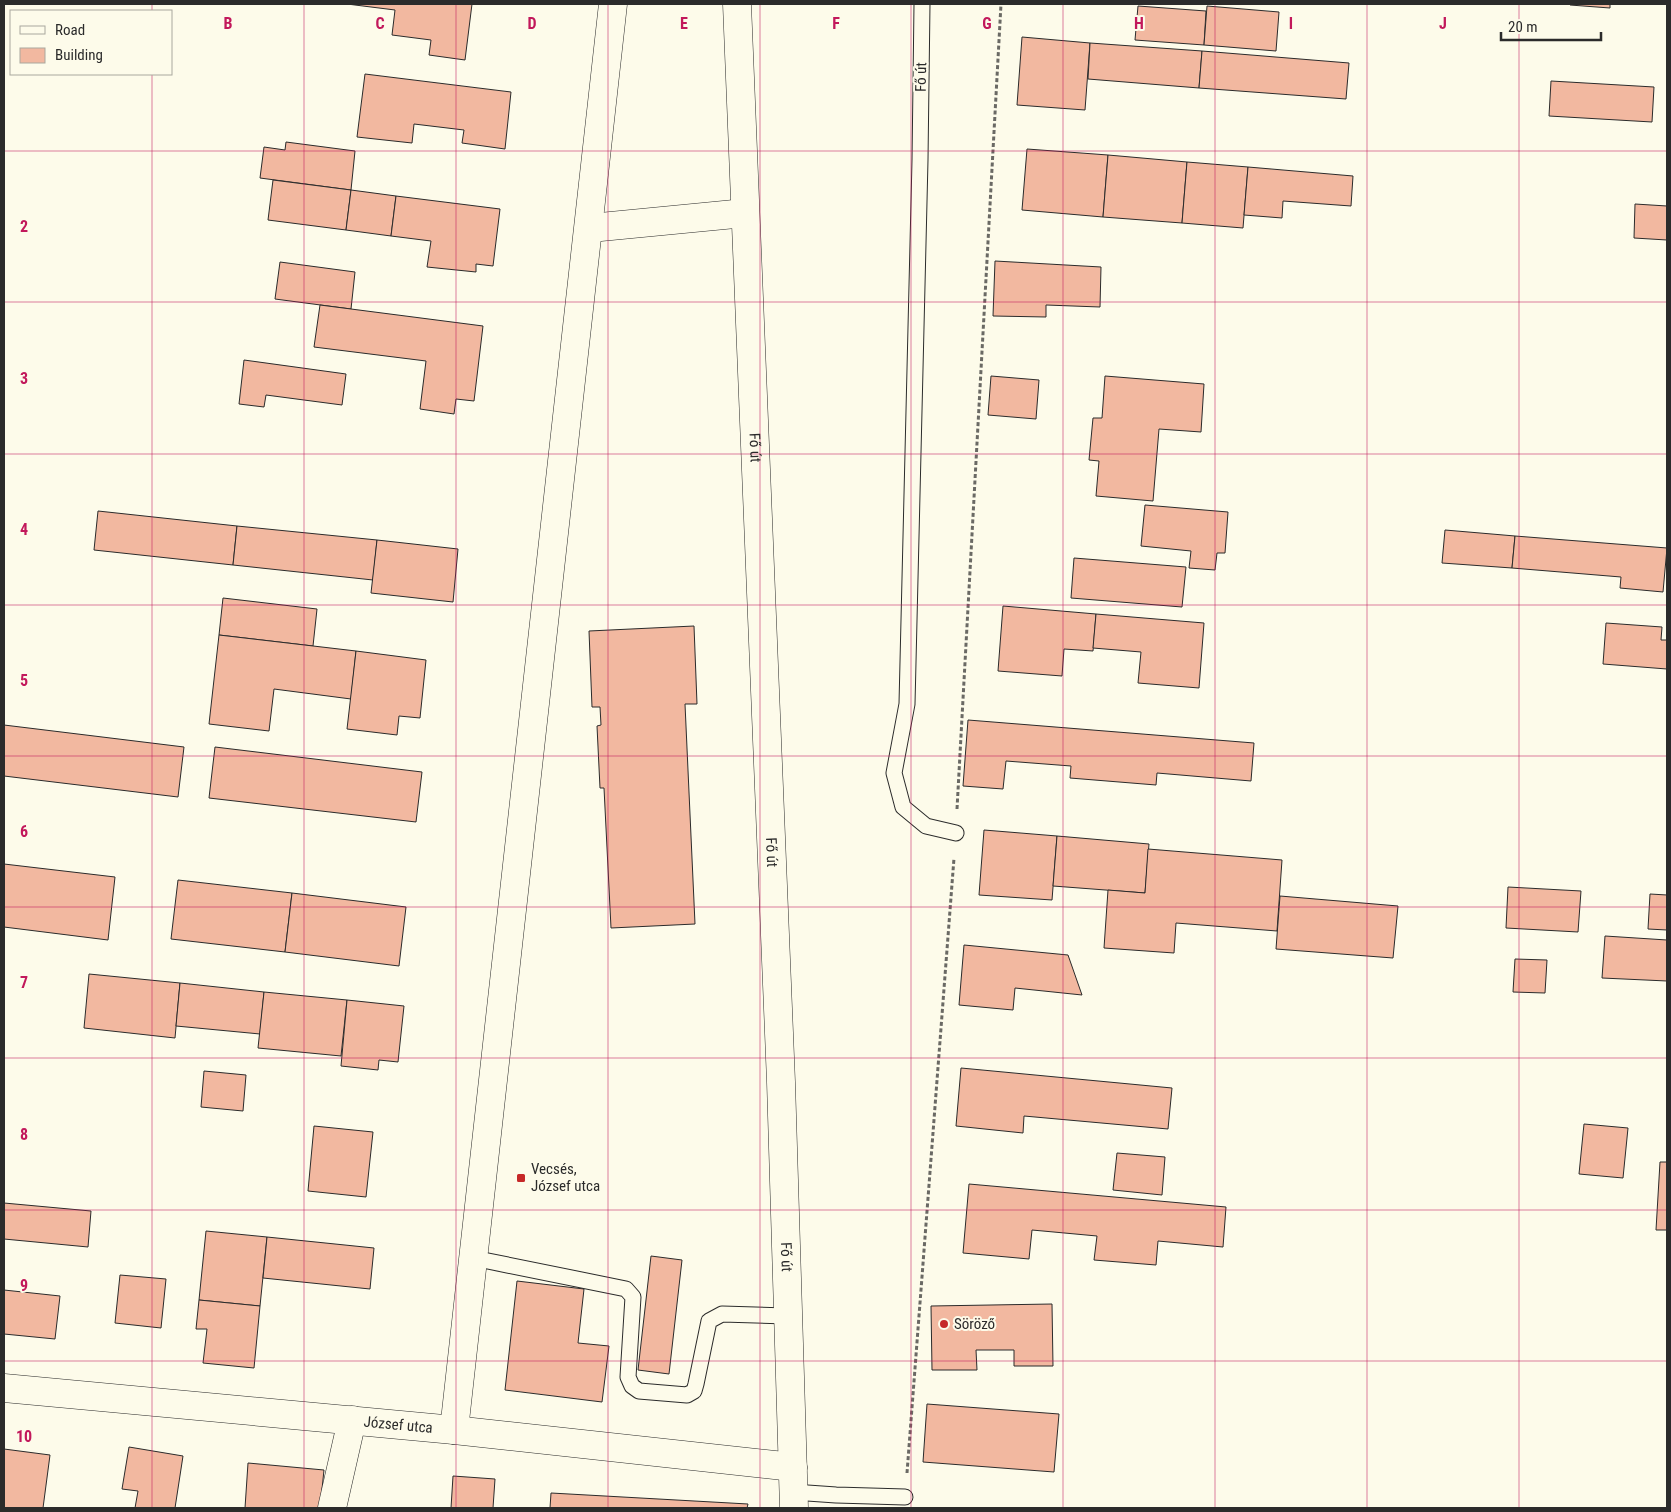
<svg xmlns="http://www.w3.org/2000/svg" width="1671" height="1512" viewBox="0 0 1671 1512" font-family="'Roboto Condensed',sans-serif">
	<style>
		.building { fill: #f2b8a0; stroke: #2b2b2b }
		.lines { fill: none; stroke-linecap: round; stroke-linejoin: round }
		.service-casing { stroke: #2b2b2b; stroke-width: 17 }
		.minor-casing { stroke: #2b2b2b; stroke-width: 29 }
		.primary-casing { stroke: #2b2b2b; stroke-width: 29 }
		.path { stroke: #6a6964; stroke-width: 3; stroke-dasharray: 4 2.5; stroke-linecap: butt }
		.service { stroke: #fdfbea; stroke-width: 15 }
		.minor { stroke: #fdfbea; stroke-width: 28 }
		.primary { stroke: #fdfbea; stroke-width: 28 }
		.grid { fill: none; stroke: #c2185b; stroke-width: 1; stroke-opacity: 0.55 }
		.poi-dot { fill: #c62828; stroke: #fdfbea; stroke-width: 2 }
		.labels { text-anchor: middle; stroke-width: 4; stroke-linejoin: round; paint-order: stroke }
		.street-label { font-size: 15px; fill: #2b2b2b; stroke: #fdfbea }
		.poi-label { font-size: 15px; fill: #2b2b2b; stroke: #fdfbea; text-anchor: start }
		.grid-label { font-size: 16px; text-anchor: middle; font-weight: bold; fill: #c2185b; stroke: #fdfbea; stroke-width: 4; stroke-linejoin: round; paint-order: stroke }
	</style>
	<rect width="100%" height="100%" fill="#fdfbea"/>
	<g class="building">
		<path d="M 347,4 L 472,4 L 465,60 L 429,55 L 431,40 L 392,35 L 395,10 Z"/>
		<path d="M 1570,4 L 1610,4 L 1610,8 L 1570,5 Z"/>
		<path d="M 1138,6 L 1206,11 L 1204,45 L 1135,40 Z"/>
		<path d="M 1207,6 L 1279,12 L 1276,51 L 1204,45 Z"/>
		<path d="M 1022,37 L 1090,43 L 1085,110 L 1017,105 Z"/>
		<path d="M 1090,43 L 1202,51 L 1199,88 L 1088,79 Z"/>
		<path d="M 1202,51 L 1349,63 L 1346,99 L 1199,88 Z"/>
		<path d="M 365,74 L 511,92 L 505,149 L 462,143 L 464,130 L 414,124 L 412,143 L 357,137 Z"/>
		<path d="M 1551,81 L 1654,87 L 1652,122 L 1549,116 Z"/>
		<path d="M 286,142 L 355,151 L 351,190 L 260,178 L 264,147 L 285,150 Z"/>
		<path d="M 1027,149 L 1108,155 L 1103,217 L 1022,210 Z"/>
		<path d="M 1108,155 L 1187,162 L 1182,223 L 1103,217 Z"/>
		<path d="M 1187,162 L 1248,167 L 1243,228 L 1182,223 Z"/>
		<path d="M 1248,167 L 1353,176 L 1351,206 L 1283,201 L 1282,218 L 1244,215 Z"/>
		<path d="M 273,180 L 351,190 L 346,230 L 268,220 Z"/>
		<path d="M 351,190 L 396,196 L 391,236 L 346,230 Z"/>
		<path d="M 396,196 L 500,209 L 493,266 L 476,264 L 476,272 L 427,267 L 431,241 L 391,236 Z"/>
		<path d="M 1635,204 L 1667,206 L 1667,240 L 1634,238 Z"/>
		<path d="M 995,261 L 1101,267 L 1100,307 L 1046,305 L 1046,317 L 993,316 Z"/>
		<path d="M 280,262 L 355,272 L 351,309 L 275,299 Z"/>
		<path d="M 320,305 L 483,326 L 474,401 L 456,399 L 454,414 L 420,409 L 426,361 L 314,347 Z"/>
		<path d="M 244,360 L 346,374 L 342,405 L 266,395 L 264,407 L 239,404 Z"/>
		<path d="M 991,376 L 1039,380 L 1036,419 L 988,415 Z"/>
		<path d="M 1105,376 L 1204,384 L 1201,432 L 1159,429 L 1153,501 L 1096,496 L 1099,461 L 1089,460 L 1093,418 L 1102,418 Z"/>
		<path d="M 1145,505 L 1228,512 L 1225,553 L 1217,553 L 1215,570 L 1189,568 L 1191,551 L 1141,546 Z"/>
		<path d="M 98,511 L 237,526 L 233,565 L 94,550 Z"/>
		<path d="M 237,526 L 377,540 L 373,580 L 233,565 Z"/>
		<path d="M 1445,530 L 1515,536 L 1512,568 L 1442,563 Z"/>
		<path d="M 1515,536 L 1667,548 L 1663,592 L 1620,588 L 1621,577 L 1512,568 Z"/>
		<path d="M 377,540 L 458,549 L 453,602 L 371,593 Z"/>
		<path d="M 1074,558 L 1186,567 L 1182,607 L 1071,598 Z"/>
		<path d="M 223,598 L 317,609 L 313,646 L 219,635 Z"/>
		<path d="M 1003,606 L 1096,614 L 1093,651 L 1064,649 L 1062,676 L 998,671 Z"/>
		<path d="M 1096,614 L 1204,623 L 1199,688 L 1138,683 L 1141,652 L 1093,648 Z"/>
		<path d="M 1606,623 L 1662,627 L 1661,640 L 1667,640 L 1667,669 L 1603,664 Z"/>
		<path d="M 694,626 L 697,704 L 685,704 L 695,924 L 611,928 L 604,788 L 600,788 L 597,726 L 601,725 L 600,707 L 592,707 L 589,631 Z"/>
		<path d="M 219,635 L 356,651 L 351,699 L 274,689 L 269,731 L 209,724 Z"/>
		<path d="M 356,651 L 426,660 L 420,718 L 399,716 L 397,735 L 347,729 Z"/>
		<path d="M 968,720 L 1254,743 L 1251,781 L 1157,773 L 1156,785 L 1070,778 L 1071,766 L 1006,761 L 1003,789 L 963,786 Z"/>
		<path d="M 4,725 L 184,747 L 178,797 L 4,776 Z"/>
		<path d="M 215,747 L 422,772 L 416,822 L 209,798 Z"/>
		<path d="M 984,830 L 1057,836 L 1052,900 L 979,895 Z"/>
		<path d="M 1057,836 L 1149,844 L 1145,893 L 1053,886 Z"/>
		<path d="M 1148,849 L 1282,860 L 1277,931 L 1176,923 L 1174,953 L 1104,948 L 1108,890 L 1145,893 Z"/>
		<path d="M 4,864 L 115,877 L 108,940 L 4,927 Z"/>
		<path d="M 178,880 L 292,893 L 285,952 L 171,939 Z"/>
		<path d="M 1508,887 L 1581,891 L 1578,932 L 1506,928 Z"/>
		<path d="M 292,893 L 406,907 L 399,966 L 285,952 Z"/>
		<path d="M 1650,894 L 1667,895 L 1667,930 L 1648,929 Z"/>
		<path d="M 1280,896 L 1398,906 L 1393,958 L 1276,949 Z"/>
		<path d="M 1605,936 L 1667,940 L 1667,981 L 1602,978 Z"/>
		<path d="M 964,945 L 1068,955 L 1082,995 L 1015,988 L 1013,1010 L 959,1005 Z"/>
		<path d="M 1515,959 L 1547,960 L 1545,993 L 1513,992 Z"/>
		<path d="M 89,974 L 180,983 L 175,1038 L 84,1028 Z"/>
		<path d="M 180,983 L 264,992 L 260,1034 L 176,1026 Z"/>
		<path d="M 264,992 L 347,1000 L 341,1056 L 258,1048 Z"/>
		<path d="M 347,1000 L 404,1006 L 398,1062 L 379,1060 L 378,1070 L 341,1066 Z"/>
		<path d="M 961,1068 L 1172,1088 L 1168,1129 L 1024,1116 L 1023,1133 L 956,1126 Z"/>
		<path d="M 204,1071 L 246,1075 L 243,1111 L 201,1107 Z"/>
		<path d="M 1584,1124 L 1628,1128 L 1623,1178 L 1579,1174 Z"/>
		<path d="M 314,1126 L 373,1132 L 366,1197 L 308,1191 Z"/>
		<path d="M 1117,1153 L 1165,1157 L 1162,1195 L 1113,1190 Z"/>
		<path d="M 1660,1162 L 1667,1162 L 1667,1230 L 1656,1230 Z"/>
		<path d="M 969,1184 L 1226,1207 L 1223,1247 L 1158,1241 L 1156,1265 L 1094,1260 L 1097,1236 L 1032,1230 L 1029,1259 L 963,1253 Z"/>
		<path d="M 4,1203 L 91,1211 L 88,1247 L 4,1239 Z"/>
		<path d="M 206,1231 L 267,1237 L 260,1306 L 199,1300 Z"/>
		<path d="M 267,1237 L 374,1248 L 370,1289 L 263,1278 Z"/>
		<path d="M 651,1256 L 682,1260 L 669,1374 L 638,1370 Z"/>
		<path d="M 120,1275 L 166,1279 L 161,1328 L 115,1323 Z"/>
		<path d="M 517,1281 L 584,1289 L 578,1343 L 609,1346 L 602,1402 L 505,1390 Z"/>
		<path d="M 4,1290 L 60,1296 L 55,1339 L 4,1334 Z"/>
		<path d="M 199,1300 L 260,1306 L 254,1368 L 203,1363 L 207,1329 L 196,1329 Z"/>
		<path d="M 1052,1304 L 1053,1366 L 1014,1366 L 1014,1350 L 976,1350 L 977,1370 L 932,1370 L 931,1306 Z"/>
		<path d="M 927,1404 L 1059,1414 L 1054,1472 L 923,1462 Z"/>
		<path d="M 129,1447 L 183,1456 L 175,1508 L 135,1508 L 138,1491 L 122,1489 Z"/>
		<path d="M 4,1449 L 50,1455 L 43,1508 L 4,1508 Z"/>
		<path d="M 248,1463 L 324,1470 L 320,1508 L 245,1508 Z"/>
		<path d="M 453,1476 L 495,1479 L 493,1508 L 451,1508 Z"/>
		<path d="M 551,1493 L 748,1504 L 747,1508 L 550,1508 Z"/>
	</g>
	<g class="lines">
		<defs>
			<g id="service">
				<path d="M 922,4 L 920,160 L 907,704 L 894,773 L 903,807 L 926,826 L 956,833"/>
				<path d="M 473,1258 L 626,1289 L 633,1297 L 628,1377 L 632,1386 L 639,1391 L 687,1395 L 694,1391 L 696,1384 L 709,1321 L 722,1314 L 787,1316"/>
				<path d="M 793,1492 L 836,1495 L 905,1497"/>
			</g>
			<g id="minor">
				<path d="M 590,228 L 745,213"/>
				<path id="s1" d="M 4,1388 L 454,1430 L 793,1467"/>
				<path d="M 454,1430 L 613,4"/>
				<path d="M 332,1508 L 352,1420"/>
			</g>
			<g id="primary">
				<path id="s2" d="M 737,4 L 781,1082 L 794,1508"/>
			</g>
		</defs>
		<use href="#service" class="service-casing"/>
		<use href="#minor" class="minor-casing"/>
		<use href="#primary" class="primary-casing"/>
		<g class="path">
			<path d="M 957,809 L 1001,4"/>
			<path d="M 907,1473 L 954,858"/>
		</g>
		<use href="#service" class="service"/>
		<use href="#minor" class="minor"/>
		<use href="#primary" class="primary"/>
	</g>
	<path class="grid" d="M 152,4 L 152,11M 304,4 L 304,1508M 456,4 L 456,1508M 608,4 L 608,1508M 760,4 L 760,1508M 911,4 L 911,1508M 1063,4 L 1063,1508M 1215,4 L 1215,1508M 1367,4 L 1367,1508M 1519,4 L 1519,1508M 152,74 L 152,1508M 4,151 L 1667,151M 4,302 L 1667,302M 4,454 L 1667,454M 4,605 L 1667,605M 4,756 L 1667,756M 4,907 L 1667,907M 4,1058 L 1667,1058M 4,1210 L 1667,1210M 4,1361 L 1667,1361"/>
	<g class="poi-dot">
		<rect x="516" y="1173" width="10" height="10" rx="2.5"/>
		<circle cx="944" cy="1324" r="5"/>
	</g>
	<g class="labels">
		<g class="street-label">
			<text transform="translate(921 77) rotate(-89)" y="5">Fő út</text>
			<text dy="5" stroke="none"><textPath href="#s2" startOffset="444">Fő út</textPath></text>
			<text dy="5" stroke="none"><textPath href="#s2" startOffset="849">Fő út</textPath></text>
			<text dy="5" stroke="none"><textPath href="#s2" startOffset="1254">Fő út</textPath></text>
			<text dy="5" stroke="none"><textPath href="#s1" startOffset="396">József utca</textPath></text>
		</g>
		<g class="poi-label">
			<text x="531" y="1174">Vecsés,<tspan x="531" dy="17">József utca</tspan></text>
			<text x="954" y="1329">Söröző</text>
		</g>
	</g>
	<g class="grid-label">
		<text x="228" y="29">B</text>
		<text x="380" y="29">C</text>
		<text x="532" y="29">D</text>
		<text x="684" y="29">E</text>
		<text x="836" y="29">F</text>
		<text x="987" y="29">G</text>
		<text x="1139" y="29">H</text>
		<text x="1291" y="29">I</text>
		<text x="1443" y="29">J</text>
		<text x="24" y="232">2</text>
		<text x="24" y="384">3</text>
		<text x="24" y="535">4</text>
		<text x="24" y="686">5</text>
		<text x="24" y="837">6</text>
		<text x="24" y="988">7</text>
		<text x="24" y="1140">8</text>
		<text x="24" y="1291">9</text>
		<text x="24" y="1442">10</text>
	</g>
	<rect width="1671" height="1512" fill="none" stroke="#2b2b2b" stroke-width="10"/>
	<rect x="10" y="10" width="162" height="65" fill="#fdfbea" stroke="#a9a89e"/>
	<rect x="20" y="26" width="25" height="8" fill="#fdfbea" stroke="#a9a89e"/>
	<text x="55" y="35" font-size="15" fill="#2b2b2b">Road</text>
	<rect x="20" y="48" width="25" height="15" fill="#f2b8a0" stroke="#a9a89e"/>
	<text x="55" y="60" font-size="15" fill="#2b2b2b">Building</text>
	<path d="M1501 32v8h100v-8" fill="none" stroke="#2b2b2b" stroke-width="2.5"/>
	<text x="1508" y="32" font-size="15" fill="#2b2b2b" stroke="#fdfbea" stroke-width="4" paint-order="stroke">20 m</text>
</svg>
